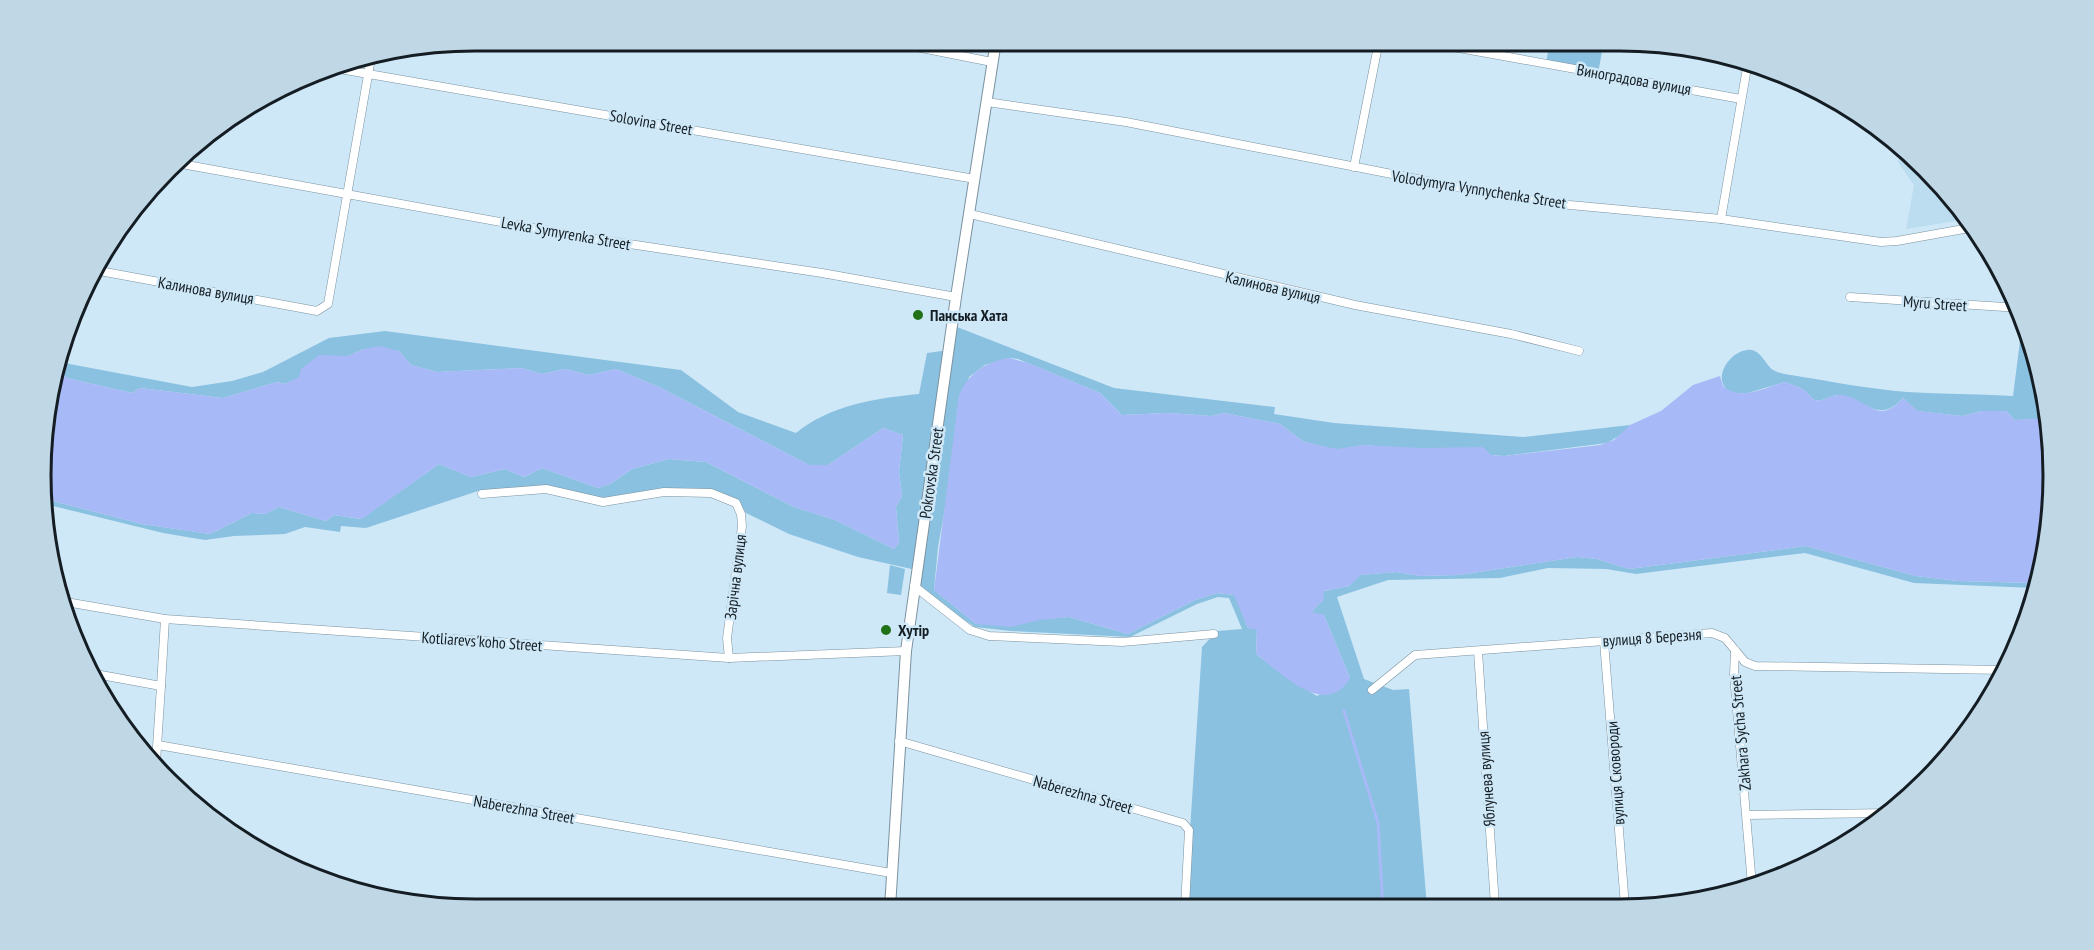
<svg xmlns="http://www.w3.org/2000/svg" width="2094" height="950" viewBox="0 0 2094 950" font-family="'PT Sans Narrow',sans-serif">
	<style>
		.built { fill: #bcdcef }
		.green { fill: #8ac1e0 }
		.water { fill: #a7b9f6 }
		.lines { fill: none; stroke-linecap: round; stroke-linejoin: round }
		.stream { stroke: #a7b9f6; stroke-width: 3 }
		.street-casing { stroke: #7a919f; stroke-width: 9 }
		.secondary-casing { stroke: #7a919f; stroke-width: 12 }
		.street { stroke: #fff; stroke-width: 8 }
		.secondary { stroke: #fff; stroke-width: 10 }
		.poi-dot { fill: #217118; stroke: #cfe8f7; stroke-width: 2 }
		.labels { text-anchor: middle; stroke-width: 5; stroke-linejoin: round; paint-order: stroke }
		.street-label { font-size: 16px; fill: #141d23; stroke: #cfe8f7 }
		.poi-label { font-size: 16px; font-weight: bold; fill: #141d23; stroke: #cfe8f7; text-anchor: start }
		.rim { fill: none; stroke: #141d23; stroke-width: 3 }
	</style>
	<rect width="100%" height="100%" fill="#cfe8f7"/>
	<path class="built" d="M 1901,147 L 1926,168 L 1968,219 L 1906,229 L 1914,185 L 1898,162 Z"/>
	<g class="green">
		<path d="M 1550,41 L 1604,41 L 1598,73 L 1546,63 Z"/>
		<path d="M 2023,317 L 2045,390 L 2048,418 L 2045,419 L 2015,420 L 2006,411 L 1982,411 L 1962,416 L 1917,411 L 1903,398 C 1880,424 1865,401 1840,395 C 1831,394 1822,404 1813,399 C 1810,397 1809,394 1806,392 C 1801,387 1792,385 1785,382 L 1748,393 L 1733,393 L 1727,390 C 1713,376 1730,352 1747,350 C 1762,348 1765,367 1775,371 C 1781,374 1790,375 1797,376 C 1833,382 1871,389 1907,392 C 1942,394 1977,394 2013,396 Z"/>
		<path d="M 952,325 L 1114,388 L 1275,407 L 1274,414 L 1334,423 L 1523,437 L 1630,425 L 1624,433 L 1607,443 L 1504,456 L 1363,445 L 1337,450 L 1304,442 L 1280,424 L 1224,413 L 1211,416 L 1168,413 L 1122,415 L 1100,393 L 1018,359 L 1009,358 L 985,365 L 969,377 L 938,547 L 934,590 L 976,624 L 1069,617 L 1128,634 L 1195,600 L 1217,593 L 1235,595 L 1248,628 L 1257,629 L 1256,654 L 1286,677 L 1317,696 L 1350,678 L 1324,615 L 1311,613 L 1319,604 L 1324,591 L 1349,586 L 1360,575 L 1396,572 L 1420,576 L 1459,575 L 1577,557 L 1597,559 L 1629,569 L 1806,546 L 1916,576 L 1958,581 L 2038,583 L 2036,588 L 1914,583 L 1805,553 L 1636,574 L 1606,569 L 1548,568 L 1500,578 L 1388,580 L 1337,597 L 1364,679 L 1393,690 L 1409,689 L 1427,907 L 1185,907 L 1202,647 L 1217,631 L 1242,629 L 1229,598 L 1218,597 L 1197,604 L 1130,637 L 1011,631 L 975,627 L 914,586 L 916,570 L 858,557 L 789,534 L 746,513 L 738,500 L 713,489 L 663,488 L 603,498 L 546,486 L 478,491 L 366,528 L 341,526 L 340,532 L 305,527 L 285,534 L 234,536 L 205,540 L 163,533 L 45,504 L 45,499 L 142,524 L 210,534 L 252,513 L 265,514 L 279,507 L 326,521 L 334,515 L 361,519 L 439,464 L 471,477 L 505,469 L 524,477 L 542,468 L 598,488 L 610,484 L 632,469 L 669,459 L 706,462 L 794,507 L 835,520 L 894,549 L 899,543 L 896,507 L 902,496 L 899,472 L 903,435 L 883,428 L 828,465 L 809,465 L 659,387 L 616,369 L 589,375 L 565,369 L 542,374 L 521,368 L 437,372 L 411,365 L 399,351 L 364,349 L 285,384 L 277,382 L 223,398 L 140,388 L 132,393 L 71,379 L 55,373 L 59,362 L 192,387 L 232,381 L 263,372 L 329,338 L 385,331 L 681,370 L 738,412 L 796,433 C 830,405 877,398 919,394 L 927,353 L 949,350 Z"/>
		<path d="M 890,565 L 905,569 L 901,595 L 887,593 Z"/>
	</g>
	<g class="water">
		<path d="M 379,346 L 399,351 L 411,365 L 437,372 L 521,368 L 542,374 L 565,369 L 589,375 L 616,369 L 659,387 L 809,465 L 828,465 L 883,428 L 903,435 L 899,472 L 902,496 L 896,507 L 899,543 L 894,549 L 835,520 L 794,507 L 706,462 L 669,459 L 632,469 L 610,484 L 598,488 L 542,468 L 524,477 L 505,469 L 471,477 L 439,464 L 362,519 L 334,515 L 326,521 L 279,507 L 265,514 L 252,513 L 210,534 L 142,524 L 45,499 L 49,391 L 55,373 L 71,379 L 132,393 L 140,388 L 223,398 L 277,382 L 285,384 L 299,377 L 301,369 L 319,355 L 348,356 L 364,349 Z"/>
		<path d="M 1009,358 L 1028,363 L 1100,393 L 1122,415 L 1168,413 L 1211,416 L 1224,413 L 1280,424 L 1304,442 L 1337,449 L 1363,445 L 1422,448 L 1483,447 L 1491,455 L 1504,456 L 1600,445 L 1614,440 L 1630,425 L 1661,411 L 1693,385 L 1720,376 L 1723,386 C 1739,402 1767,387 1785,382 C 1792,385 1801,387 1806,392 C 1809,394 1810,397 1813,399 C 1821,404 1831,394 1840,395 C 1866,396 1877,428 1903,398 L 1918,411 L 1962,416 L 1982,411 L 2006,411 L 2015,420 L 2048,418 L 2053,475 L 2045,559 L 2038,583 L 1958,581 L 1916,576 L 1806,546 L 1629,569 L 1597,559 L 1577,557 L 1459,575 L 1420,576 L 1396,572 L 1361,575 L 1349,586 L 1324,591 L 1323,602 L 1319,604 L 1312,612 L 1324,615 L 1350,678 C 1326,720 1281,673 1256,654 L 1257,630 L 1248,628 L 1234,595 L 1217,593 L 1195,600 L 1128,634 L 1069,617 L 1040,620 L 1011,627 L 976,624 L 934,590 L 959,395 C 969,373 985,362 1009,358 Z"/>
	</g>
	<g class="lines">
		<path class="stream" d="M 1344,711 L 1378,823 L 1383,907"/>
		<defs>
			<g id="street">
				<path d="M 886,41 L 992,62"/>
				<path d="M 1420,41 L 1741,99"/>
				<path d="M 328,67 L 975,179"/>
				<path d="M 987,102 L 1126,122 L 1499,195 L 1570,205 L 1721,219 L 1881,242 L 1897,241 L 1975,227"/>
				<path d="M 176,163 L 583,237 L 822,273 L 956,297"/>
				<path d="M 1354,167 L 1379,41"/>
				<path d="M 970,214 L 1355,305 L 1511,334 L 1579,351"/>
				<path d="M 1721,219 L 1748,62"/>
				<path d="M 94,270 L 317,311 L 328,304 L 371,58"/>
				<path d="M 1850,297 L 2020,308"/>
				<path d="M 482,494 L 546,489 L 603,502 L 664,492 L 711,493 L 736,503 L 741,514 L 742,526 L 727,638 L 729,658"/>
				<path d="M 914,586 L 970,630 L 989,636 L 1122,642 L 1214,634"/>
				<path d="M 60,601 L 165,619 L 729,658 L 906,651"/>
				<path d="M 1604,641 L 1625,906"/>
				<path d="M 1735,650 L 1734,675 L 1752,885"/>
				<path d="M 1478,651 L 1495,906"/>
				<path d="M 90,673 L 161,686 L 156,762"/>
				<path d="M 161,686 L 165,619"/>
				<path d="M 1372,690 L 1415,655 L 1712,633 L 1725,638 L 1745,662 L 1755,666 L 2004,670"/>
				<path d="M 899,741 L 1183,823 L 1189,830 L 1185,907"/>
				<path d="M 158,745 L 891,873"/>
				<path d="M 1747,815 L 1891,813"/>
			</g>
			<path id="secondary" d="M 890,908 L 906,651 L 956,297 L 996,41"/>
		</defs>
		<use href="#street" class="street-casing"/>
		<use href="#secondary" class="secondary-casing"/>
		<use href="#street" class="street"/>
		<use href="#secondary" class="secondary"/>
	</g>
	<g class="poi-dot">
		<circle cx="918" cy="315" r="6"/>
		<circle cx="886" cy="630" r="6"/>
	</g>
	<g class="labels">
		<g class="street-label">
			<text transform="translate(1634 79) rotate(10)" y="6">Виноградова вулиця</text>
			<text transform="translate(651 122) rotate(10)" y="6">Solovina Street</text>
			<text transform="translate(1479 189) rotate(9)" y="6">Volodymyra Vynnychenka Street</text>
			<text transform="translate(566 233) rotate(10)" y="6">Levka Symyrenka Street</text>
			<text transform="translate(1273 287) rotate(13)" y="6">Калинова вулиця</text>
			<text transform="translate(206 290) rotate(10)" y="6">Калинова вулиця</text>
			<text transform="translate(1935 303) rotate(4)" y="6">Myru Street</text>
			<text transform="translate(931 473) rotate(-82)" y="6">Pokrovska Street</text>
			<text transform="translate(735 577) rotate(-83)" y="6">Зарічна вулиця</text>
			<text transform="translate(1652 637) rotate(-4)" y="6">вулиця 8 Березня</text>
			<text transform="translate(482 641) rotate(4)" y="6">Kotliarevs'koho Street</text>
			<text transform="translate(1740 733) rotate(-95)" y="6">Zakhara Sycha Street</text>
			<text transform="translate(1615 773) rotate(-94)" y="6">вулиця Сковороди</text>
			<text transform="translate(1486 779) rotate(-94)" y="6">Яблунева вулиця</text>
			<text transform="translate(1083 794) rotate(16)" y="6">Naberezhna Street</text>
			<text transform="translate(524 809) rotate(10)" y="6">Naberezhna Street</text>
		</g>
		<g class="poi-label">
			<text x="930" y="321">Панська Хата</text>
			<text x="898" y="636">Хутір</text>
		</g>
	</g>
	<path d="M0 0H2094V950H0ZM475 51H1619A424 424 0 0 1 2043 475V475A424 424 0 0 1 1619 899H475A424 424 0 0 1 51 475V475A424 424 0 0 1 475 51Z" fill="#c0d8e6" fill-rule="evenodd"/>
	<path class="rim" d="M475 51H1619A424 424 0 0 1 2043 475V475A424 424 0 0 1 1619 899H475A424 424 0 0 1 51 475V475A424 424 0 0 1 475 51Z"/>
</svg>
